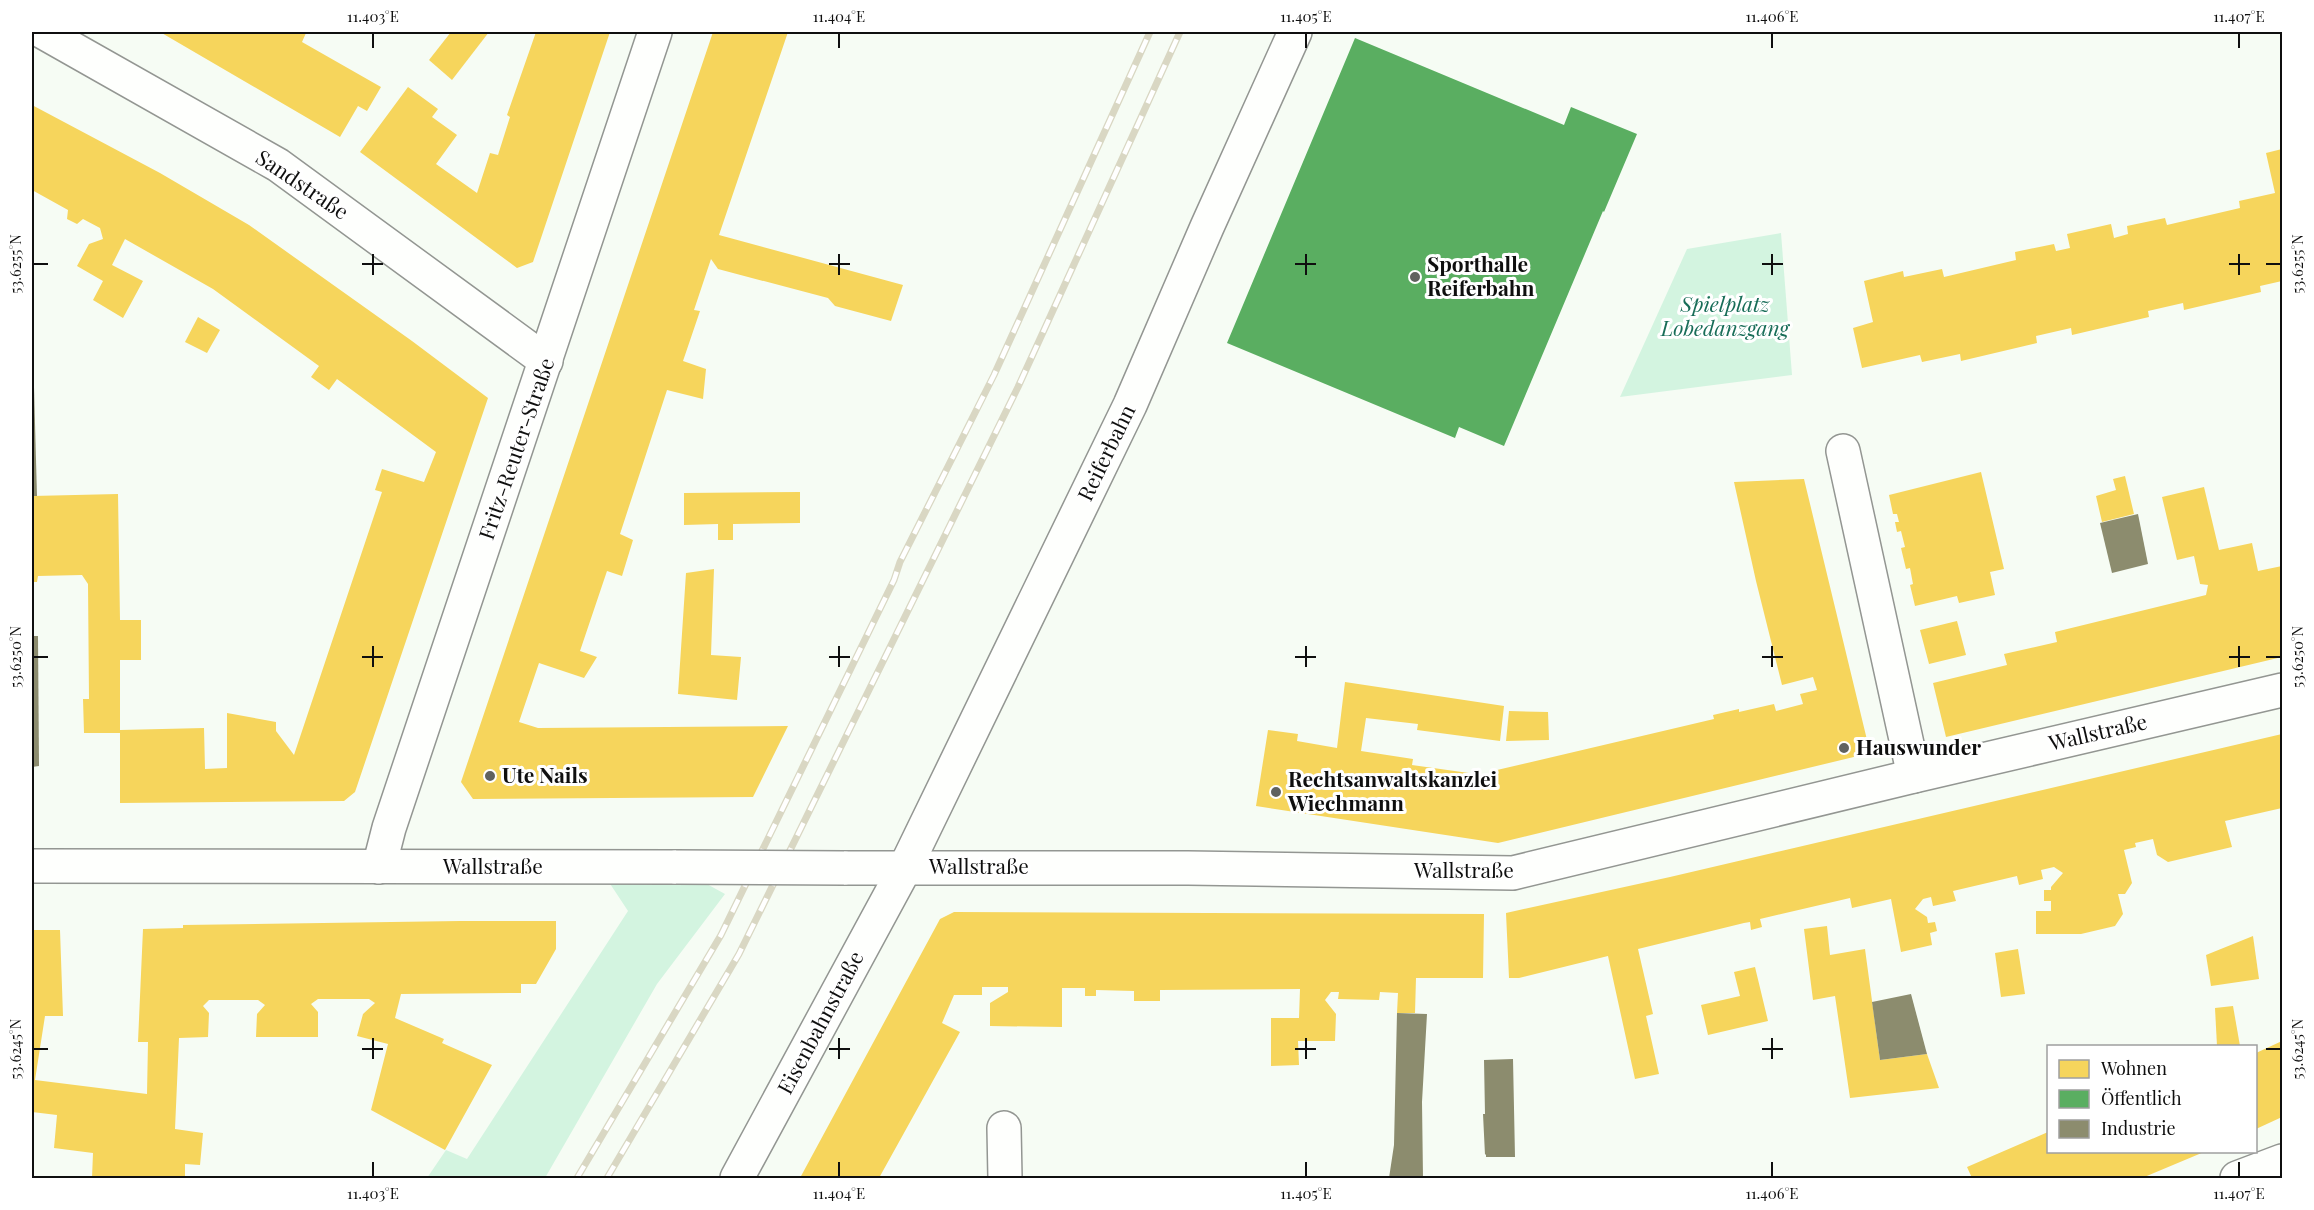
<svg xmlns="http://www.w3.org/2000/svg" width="2314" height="1210" viewBox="0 0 2314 1210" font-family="'Playfair Display',serif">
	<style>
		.green { fill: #d3f4e0 }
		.homes { fill: #f6d55c }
		.public { fill: #5aae61 }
		.industry { fill: #8c8c6e }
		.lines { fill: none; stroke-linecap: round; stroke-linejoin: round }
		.minor-casing { stroke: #939692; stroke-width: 36 }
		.minor { stroke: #fefffd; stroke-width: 33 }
		.rail-casing { stroke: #d9d7c3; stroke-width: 7 }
		.rail { stroke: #fff; stroke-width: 4.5; stroke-dasharray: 14; stroke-linecap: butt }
		.minor-bridge-casing { stroke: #939692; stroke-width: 36; stroke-linecap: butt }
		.minor-bridge { stroke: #fefffd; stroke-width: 33 }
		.ticks { fill: none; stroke: #0f0f0f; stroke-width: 2 }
		.poi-dot { fill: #60625f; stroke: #fff; stroke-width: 2 }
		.labels { text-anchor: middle; stroke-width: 6; stroke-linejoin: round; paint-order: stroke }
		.street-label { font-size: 21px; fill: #0f0f0f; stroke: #fff }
		.poi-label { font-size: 21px; font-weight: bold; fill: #0f0f0f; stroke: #fff; text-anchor: start }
		.park-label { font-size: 21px; font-style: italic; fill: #186d58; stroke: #fff }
		.neatline { fill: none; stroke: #0f0f0f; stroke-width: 2 }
		.ticks-label { font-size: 15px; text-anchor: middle; fill: #0f0f0f }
	</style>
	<rect width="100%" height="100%" fill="#f6fcf4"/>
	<g class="green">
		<path d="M 1781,233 L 1792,375 L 1620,397 L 1687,249 Z"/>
		<path d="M 599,867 L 676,867 L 725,894 L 657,984 L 545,1178 L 427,1178 L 446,1150 L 467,1159 L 628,911 Z"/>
	</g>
	<g class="homes">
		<path d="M 160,32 L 303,32 L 306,33 L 302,42 L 381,87 L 367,111 L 358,106 L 340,137 Z"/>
		<path d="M 451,32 L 489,32 L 452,80 L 429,60 Z"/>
		<path d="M 536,32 L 610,32 L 533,262 L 517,268 L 360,152 L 408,87 L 438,109 L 432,117 L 457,135 L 436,164 L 477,193 L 490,153 L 498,155 L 510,117 L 507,115 Z"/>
		<path d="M 713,32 L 788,32 L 719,235 L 903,285 L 891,321 L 835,306 L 828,298 L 718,269 L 711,259 L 694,310 L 700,311 L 683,361 L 706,369 L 703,399 L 667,390 L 620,534 L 633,540 L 622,576 L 607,571 L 580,651 L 597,657 L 584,678 L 539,663 L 519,722 L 538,728 L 788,726 L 753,797 L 473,799 L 461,782 Z"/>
		<path d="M 32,105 L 160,173 L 249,225 L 412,341 L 488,398 L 355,792 L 344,801 L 120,803 L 120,733 L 84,733 L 83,699 L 89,699 L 88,584 L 82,575 L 38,576 L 37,582 L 32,582 L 32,496 L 118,494 L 120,620 L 141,620 L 141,660 L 120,660 L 120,730 L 204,728 L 205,769 L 227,768 L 227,713 L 276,722 L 276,731 L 294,755 L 382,492 L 375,490 L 382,469 L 424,482 L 436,452 L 337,379 L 329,390 L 311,377 L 319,366 L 213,289 L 125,239 L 112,265 L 143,281 L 123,318 L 93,300 L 103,281 L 77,266 L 89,244 L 103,239 L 100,228 L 83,219 L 77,224 L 67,219 L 68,210 L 32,190 Z"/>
		<path d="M 2282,149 L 2282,281 L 2260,286 L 2261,292 L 2184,310 L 2183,303 L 2148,311 L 2149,317 L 2072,335 L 2071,328 L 2036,336 L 2037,343 L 1961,361 L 1960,354 L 1922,362 L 1920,355 L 1862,368 L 1853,328 L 1873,322 L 1864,281 L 1903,271 L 1904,277 L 1942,269 L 1944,277 L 2016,260 L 2015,252 L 2054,244 L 2056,251 L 2070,248 L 2067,234 L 2111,224 L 2114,238 L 2128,234 L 2127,226 L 2165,218 L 2167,225 L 2240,208 L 2239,201 L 2275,193 L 2266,153 Z"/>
		<path d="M 198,317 L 220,330 L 207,353 L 185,342 Z"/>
		<path d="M 1981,472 L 2004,569 L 1990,572 L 1995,595 L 1959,603 L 1957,596 L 1915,606 L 1910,585 L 1913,584 L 1910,568 L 1906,569 L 1901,548 L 1905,547 L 1901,531 L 1897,532 L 1895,522 L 1899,522 L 1897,514 L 1893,514 L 1889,495 Z"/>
		<path d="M 2125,476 L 2134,514 L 2102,522 L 2096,496 L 2116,490 L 2113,479 Z"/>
		<path d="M 1804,479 L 1868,744 L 1862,755 L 1498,843 L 1256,806 L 1268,730 L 1298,734 L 1297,741 L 1337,748 L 1345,682 L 1504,706 L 1500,741 L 1417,730 L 1418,724 L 1366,718 L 1361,751 L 1413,759 L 1412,765 L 1497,777 L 1497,770 L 1714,719 L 1713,715 L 1739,709 L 1739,712 L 1774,704 L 1776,711 L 1803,704 L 1800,694 L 1817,690 L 1813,677 L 1782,685 L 1756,581 L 1734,482 Z"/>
		<path d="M 2204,487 L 2219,550 L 2252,543 L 2258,571 L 2282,566 L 2282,657 L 1946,737 L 1933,683 L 2007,665 L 2004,654 L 2057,642 L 2055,632 L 2206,595 L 2208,585 L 2200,584 L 2194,556 L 2177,560 L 2162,497 Z"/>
		<path d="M 800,492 L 800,523 L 733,524 L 733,540 L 718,540 L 718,524 L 684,525 L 684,493 Z"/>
		<path d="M 714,569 L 711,655 L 741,657 L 737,700 L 678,694 L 686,573 Z"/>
		<path d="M 1957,621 L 1966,655 L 1929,664 L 1920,630 Z"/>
		<path d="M 1509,711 L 1548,712 L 1549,740 L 1506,741 Z"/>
		<path d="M 2282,734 L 2282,808 L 2225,821 L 2232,847 L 2168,862 L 2157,855 L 2153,839 L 2135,843 L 2136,847 L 2124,850 L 2132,883 L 2125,894 L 2118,894 L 2123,914 L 2115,926 L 2081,934 L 2036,934 L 2036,911 L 2051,911 L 2051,901 L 2044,901 L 2044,890 L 2051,890 L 2051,887 L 2063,873 L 2054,867 L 2041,870 L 2043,879 L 2019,885 L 2017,876 L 1953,891 L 1956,901 L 1933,906 L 1931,897 L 1923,899 L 1915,909 L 1927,917 L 1928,923 L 1935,922 L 1937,931 L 1930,933 L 1932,945 L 1901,952 L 1891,899 L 1852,908 L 1850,898 L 1760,919 L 1762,927 L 1751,930 L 1750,922 L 1744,923 L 1638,949 L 1653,1014 L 1646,1016 L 1659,1074 L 1635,1079 L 1608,956 L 1519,978 L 1509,978 L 1506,913 L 1670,877 Z"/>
		<path d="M 954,912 L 1484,914 L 1483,978 L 1416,978 L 1415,1013 L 1397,1013 L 1398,993 L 1380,992 L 1379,1000 L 1338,999 L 1339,992 L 1331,992 L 1325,1000 L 1336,1014 L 1335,1041 L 1298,1041 L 1299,1065 L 1271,1066 L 1271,1018 L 1299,1018 L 1300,989 L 1160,990 L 1160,1001 L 1134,1001 L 1134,991 L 1096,990 L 1096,996 L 1085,996 L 1085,988 L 1062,988 L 1062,1027 L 990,1026 L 990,1003 L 1008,992 L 1008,987 L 982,987 L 982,995 L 954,995 L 942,1023 L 960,1032 L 879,1178 L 800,1178 L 940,919 Z"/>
		<path d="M 460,921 L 556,921 L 556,949 L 536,984 L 521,984 L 521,993 L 401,994 L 395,1018 L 444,1039 L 442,1043 L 492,1065 L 445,1150 L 371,1110 L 388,1044 L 357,1036 L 363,1014 L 375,1003 L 369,999 L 318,999 L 311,1004 L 318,1012 L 318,1037 L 256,1037 L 257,1014 L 265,1005 L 258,1000 L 209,1000 L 203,1006 L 209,1013 L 208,1037 L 179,1038 L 175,1129 L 203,1133 L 200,1165 L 185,1164 L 185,1178 L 92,1178 L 93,1153 L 54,1148 L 57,1115 L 32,1112 L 32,930 L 60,930 L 63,1016 L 45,1016 L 35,1080 L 147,1094 L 148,1042 L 138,1042 L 143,929 L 183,928 L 183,925 Z"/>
		<path d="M 1827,926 L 1830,955 L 1865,949 L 1880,1060 L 1927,1054 L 1939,1088 L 1850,1098 L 1835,996 L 1813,1000 L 1804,929 Z"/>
		<path d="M 2253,936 L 2259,979 L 2211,986 L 2206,955 Z"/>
		<path d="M 2018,949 L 2025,994 L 2001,997 L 1995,953 Z"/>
		<path d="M 1755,967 L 1768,1021 L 1708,1035 L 1701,1005 L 1740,996 L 1734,972 Z"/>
		<path d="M 2233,1006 L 2240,1046 L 2217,1046 L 2215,1008 Z"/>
		<path d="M 2282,1041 L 2282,1117 L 2256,1129 L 2256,1053 Z"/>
		<path d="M 2048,1132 L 2048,1152 L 2204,1152 L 2142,1178 L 1972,1178 L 1967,1167 Z"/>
	</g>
	<path class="public" d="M 1355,38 L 1564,125 L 1571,107 L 1637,134 L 1604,212 L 1603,211 L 1504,446 L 1459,427 L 1455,438 L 1227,343 Z"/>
	<g class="industry">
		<path d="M 32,387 L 34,387 L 37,496 L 32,496 Z"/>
		<path d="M 2138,514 L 2148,564 L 2112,573 L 2100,523 Z"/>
		<path d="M 32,636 L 38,636 L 39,766 L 32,767 Z"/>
		<path d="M 1911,994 L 1927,1054 L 1880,1060 L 1872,1002 Z"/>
		<path d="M 1397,1013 L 1427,1014 L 1422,1102 L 1423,1178 L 1389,1178 L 1394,1145 Z"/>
		<path d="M 1513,1059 L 1515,1157 L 1486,1157 L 1486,1154 L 1485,1155 L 1483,1114 L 1485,1114 L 1484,1060 Z"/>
	</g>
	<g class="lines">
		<defs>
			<g id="minor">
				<path d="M 43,32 L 278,165 L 546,361"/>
				<path d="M 1843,451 L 1914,776"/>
				<path d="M 32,866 L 676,867"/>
				<path d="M 379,867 L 389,828 L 655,32"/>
				<path d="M 844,868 L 1188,868 L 1513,873 L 1914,776 L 2282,690"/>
				<path d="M 1004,1128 L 1005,1178"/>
				<path d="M 737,1178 L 905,868 L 1130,405 L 1207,227 L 1295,32"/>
				<path d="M 2237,1178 L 2282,1161"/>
			</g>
		</defs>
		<use href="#minor" class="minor-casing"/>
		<use href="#minor" class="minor"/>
		<defs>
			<g id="rail">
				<path d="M 577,1178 L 721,935 L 894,580 L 900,562 L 994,375 L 1150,32"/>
				<path d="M 607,1178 L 739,954 L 1018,387 L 1180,32"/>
			</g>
		</defs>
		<use href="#rail" class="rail-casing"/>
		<use href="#rail" class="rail"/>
		<defs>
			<path id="minor-bridge" d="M 676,867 L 844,868"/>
		</defs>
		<use href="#minor-bridge" class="minor-bridge-casing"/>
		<use href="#minor-bridge" class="minor-bridge"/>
	</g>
	<path class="ticks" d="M 373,33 L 373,48M 839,33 L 839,48M 1306,33 L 1306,48M 1772,33 L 1772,48M 2239,33 L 2239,48M 373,254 L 373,275M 839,254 L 839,275M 1306,254 L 1306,275M 1772,254 L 1772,275M 2239,254 L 2239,275M 33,264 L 48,264M 362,264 L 383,264M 829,264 L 850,264M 1295,264 L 1316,264M 1762,264 L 1783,264M 2229,264 L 2250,264M 2266,264 L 2281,264M 373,646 L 373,667M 839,646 L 839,667M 1306,646 L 1306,667M 1772,646 L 1772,667M 2239,646 L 2239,667M 33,657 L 48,657M 362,657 L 383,657M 829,657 L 850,657M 1295,657 L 1316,657M 1762,657 L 1783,657M 2229,657 L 2250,657M 2266,657 L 2281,657M 373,1038 L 373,1059M 839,1038 L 839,1059M 1306,1038 L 1306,1059M 1772,1038 L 1772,1059M 33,1049 L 48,1049M 362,1049 L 383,1049M 829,1049 L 850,1049M 1295,1049 L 1316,1049M 1762,1049 L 1783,1049M 2266,1049 L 2281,1049M 373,1162 L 373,1177M 839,1162 L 839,1177M 1306,1162 L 1306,1177M 1772,1162 L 1772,1177M 2239,1162 L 2239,1177"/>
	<g class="poi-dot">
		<circle cx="1415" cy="277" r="6"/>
		<circle cx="1844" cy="748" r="6"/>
		<circle cx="490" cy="776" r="6"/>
		<circle cx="1276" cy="792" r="6"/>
	</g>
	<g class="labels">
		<g class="street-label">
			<text transform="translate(302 185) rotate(34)" y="7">Sandstraße</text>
			<text transform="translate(517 449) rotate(-71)" y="7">Fritz-Reuter-Straße</text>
			<text transform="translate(1107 453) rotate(-64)" y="7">Reiferbahn</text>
			<text transform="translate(2098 733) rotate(-13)" y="7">Wallstraße</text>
			<text x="493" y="874">Wallstraße</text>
			<text x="979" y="874">Wallstraße</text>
			<text x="1464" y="878">Wallstraße</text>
			<text transform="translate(821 1023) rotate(-62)" y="7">Eisenbahnstraße</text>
		</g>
		<g class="poi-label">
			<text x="1427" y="272">Sporthalle<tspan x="1427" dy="24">Reiferbahn</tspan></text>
			<text x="1856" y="755">Hauswunder</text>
			<text x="502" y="783">Ute Nails</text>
			<text x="1288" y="787">Rechtsanwaltskanzlei<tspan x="1288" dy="24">Wiechmann</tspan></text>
		</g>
		<g class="park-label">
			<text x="1725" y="312">Spielplatz<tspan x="1725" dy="24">Lobedanzgang</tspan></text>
		</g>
	</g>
	<rect width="2314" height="1210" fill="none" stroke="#ffffff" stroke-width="66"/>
	<rect x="2047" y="1045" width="210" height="108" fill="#ffffff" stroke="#9f9f9f" stroke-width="1.5"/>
	<rect x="2059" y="1060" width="30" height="18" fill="#f6d55c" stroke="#9f9f9f" stroke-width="1.5"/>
	<text x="2101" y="1075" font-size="18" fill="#0f0f0f">Wohnen</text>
	<rect x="2059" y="1090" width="30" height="18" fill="#5aae61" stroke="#9f9f9f" stroke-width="1.5"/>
	<text x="2101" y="1105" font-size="18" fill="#0f0f0f">Öffentlich</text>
	<rect x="2059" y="1120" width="30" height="18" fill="#8c8c6e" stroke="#9f9f9f" stroke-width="1.5"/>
	<text x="2101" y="1135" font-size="18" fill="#0f0f0f">Industrie</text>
	<rect x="33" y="33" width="2248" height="1144" class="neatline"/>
	<g class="ticks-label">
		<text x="373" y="22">11.403°E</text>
		<text x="839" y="22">11.404°E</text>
		<text x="1306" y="22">11.405°E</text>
		<text x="1772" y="22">11.406°E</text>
		<text x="2239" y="22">11.407°E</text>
		<text transform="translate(16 264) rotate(-90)" y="5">53.6255°N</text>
		<text transform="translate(2298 264) rotate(-90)" y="5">53.6255°N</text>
		<text transform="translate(16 657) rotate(-90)" y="5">53.6250°N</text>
		<text transform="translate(2298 657) rotate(-90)" y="5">53.6250°N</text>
		<text transform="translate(16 1049) rotate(-90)" y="5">53.6245°N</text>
		<text transform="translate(2298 1049) rotate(-90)" y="5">53.6245°N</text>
		<text x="373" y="1199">11.403°E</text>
		<text x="839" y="1199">11.404°E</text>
		<text x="1306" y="1199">11.405°E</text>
		<text x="1772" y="1199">11.406°E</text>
		<text x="2239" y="1199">11.407°E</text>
	</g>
</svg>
